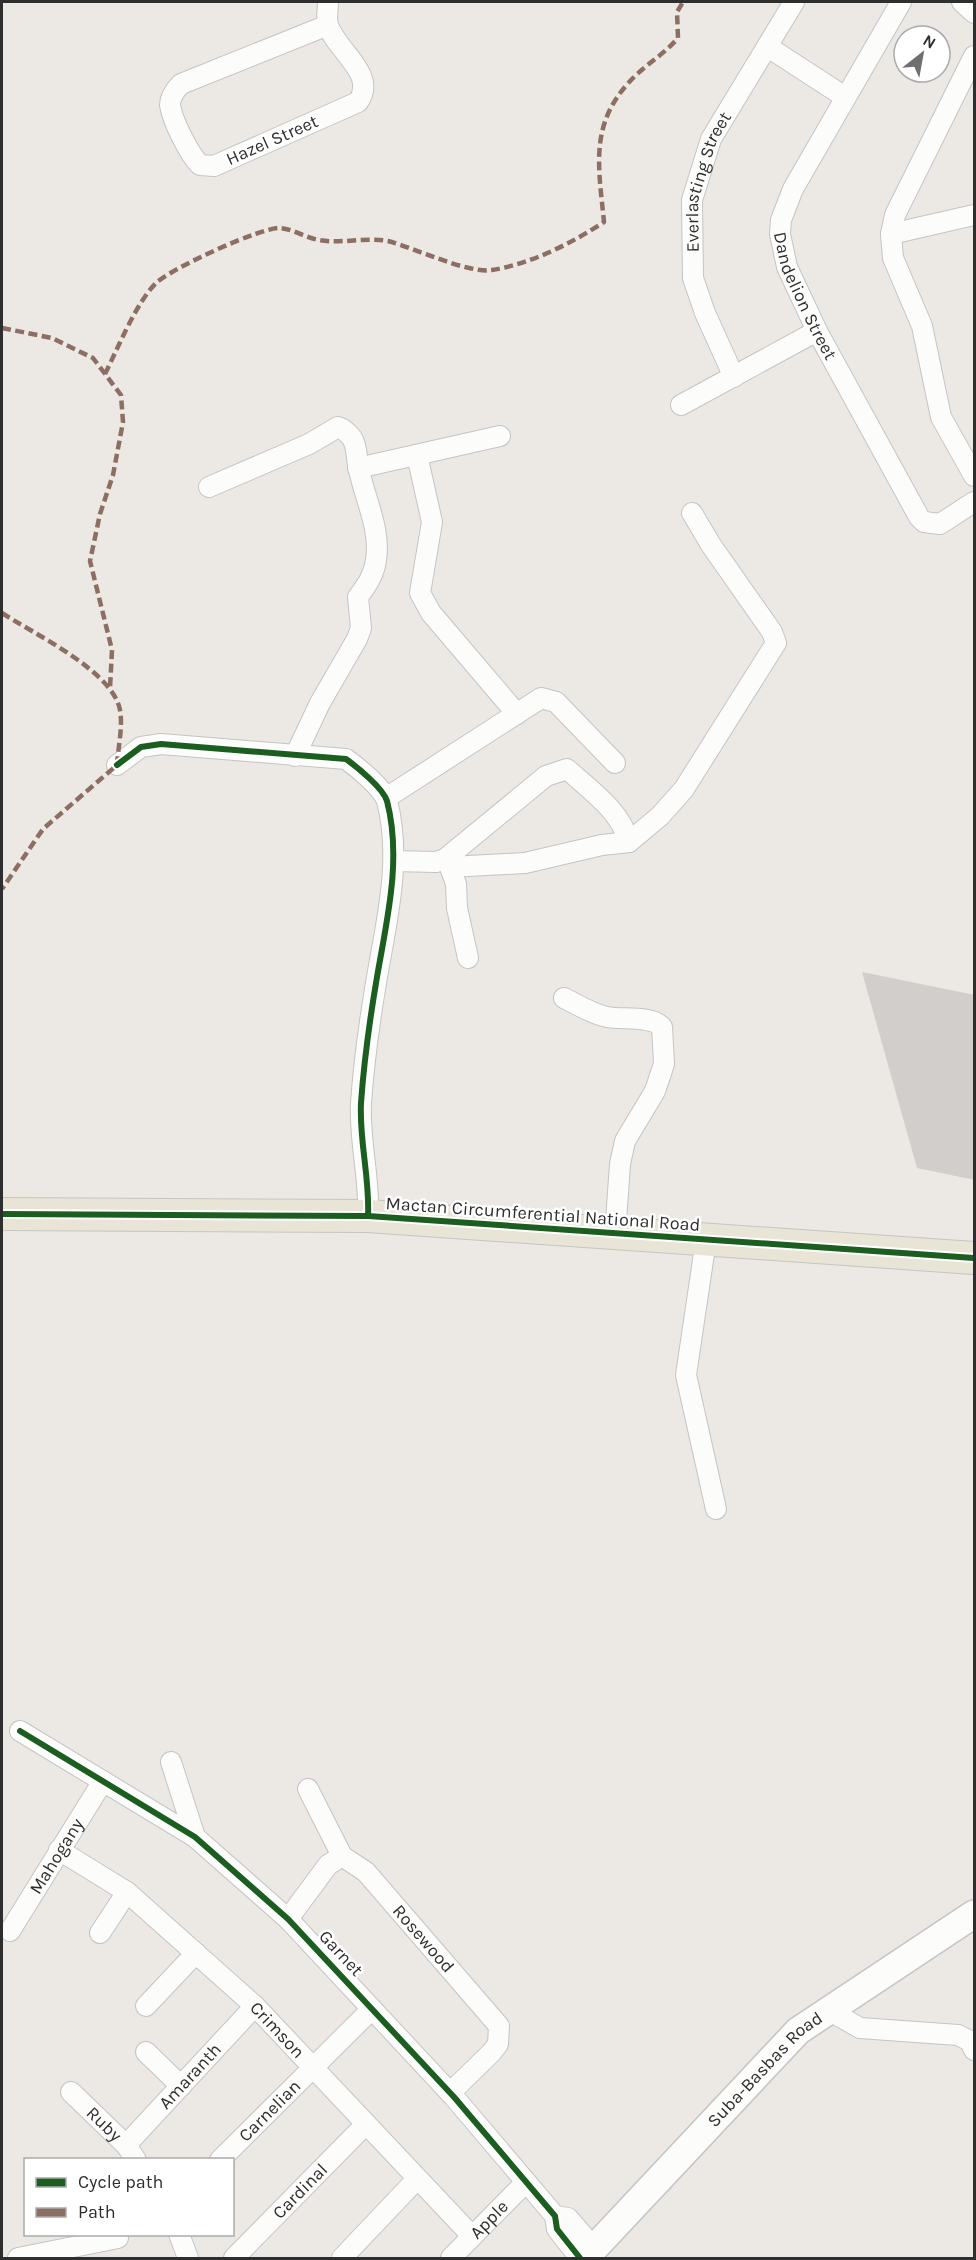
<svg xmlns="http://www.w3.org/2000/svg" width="976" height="2260" viewBox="0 0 976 2260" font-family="Karla,sans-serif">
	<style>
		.building { fill: #d1cecb }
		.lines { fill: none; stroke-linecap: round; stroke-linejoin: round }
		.street-casing { stroke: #c5c4c5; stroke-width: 22 }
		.secondary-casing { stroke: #c5c4c5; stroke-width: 30 }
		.primary-casing { stroke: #c6c5c4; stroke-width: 34 }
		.street { stroke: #fcfcfb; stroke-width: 20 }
		.secondary { stroke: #fcfcfb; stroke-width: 27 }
		.primary { stroke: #e8e4d6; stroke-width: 32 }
		.quiet { stroke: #8d6e63; stroke-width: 4.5; stroke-dasharray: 9 4.5; stroke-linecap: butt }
		.cycleway-casing { stroke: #fff; stroke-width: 10 }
		.cycleway { stroke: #1b5e20; stroke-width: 6 }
		.labels { text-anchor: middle; stroke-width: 5; stroke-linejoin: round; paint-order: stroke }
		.street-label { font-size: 18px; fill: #2e2e2e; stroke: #fff }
	</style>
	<rect width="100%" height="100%" fill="#ece8e4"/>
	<path class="building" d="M 862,972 L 975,995 L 975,1180 L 917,1168 Z"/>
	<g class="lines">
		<defs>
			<g id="street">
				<path d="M 328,2 C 328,8 326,19 328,25 C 336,51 378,74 358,102 L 214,166 L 200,165 C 189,154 172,120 170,105 C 170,97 176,89 181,84 L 328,25"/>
				<path id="s1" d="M 901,2 L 793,189 L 781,220 L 780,234 L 787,267 L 817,331 L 919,517 L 924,522 L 940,524 L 974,502"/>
				<path d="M 962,2 L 974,13"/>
				<path d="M 768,47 L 845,97"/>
				<path d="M 974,56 L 895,215 L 891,234 L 974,215"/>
				<path d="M 891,234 L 893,258 L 922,326 L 941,417 L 974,476"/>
				<path id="s2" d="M 734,377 L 705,313 L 693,278 L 692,200 L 711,139 L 794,2"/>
				<path d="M 681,405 L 817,331"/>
				<path d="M 417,455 L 432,522 L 420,593 L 431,613 L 517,714"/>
				<path d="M 358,468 L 500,436"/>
				<path d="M 209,487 L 309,444 L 338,427 C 344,429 348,433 352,438 C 358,448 356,459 359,470 C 365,499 381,530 376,560 C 374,575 367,585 358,597 L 361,628 L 357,639 L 320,703 L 295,756"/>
				<path d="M 117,765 L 141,747 L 161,744 L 346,759 C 357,767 383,788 387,801 C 402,859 387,919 377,977 C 370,1018 364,1061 361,1103 C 359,1141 370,1178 368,1216"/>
				<path d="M 386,798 L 541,698 L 556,702 L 615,763"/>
				<path d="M 445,859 L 450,867 L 525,863 L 602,845 L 629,842 L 660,816 L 684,789 L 776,643 L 772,632 L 711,545 L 692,513"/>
				<path d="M 394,861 L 436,862 L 445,859 L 546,776 L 567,769 C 591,791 620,810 629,842"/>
				<path d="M 450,867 L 456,884 L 457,908 L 468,958"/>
				<path d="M 564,998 C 578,1005 592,1014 607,1017 C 622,1020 651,1015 662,1027 L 664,1064 L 655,1091 L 625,1141 L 620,1164 L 615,1235"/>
				<path d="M 706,1240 L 686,1375 L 716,1509"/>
				<path d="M 20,1731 L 195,1837 L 288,1919 L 454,2097 L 555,2216 L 557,2229 L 580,2258"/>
				<path d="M 171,1762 L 195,1837"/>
				<path id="s3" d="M 308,1789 L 342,1856 L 366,1872 L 499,2026 L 498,2044 L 492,2052 L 450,2093"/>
				<path id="s4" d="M 59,1850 L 127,1892 L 255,2006 L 472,2236"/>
				<path d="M 288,1919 L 328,1865 L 342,1856"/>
				<path id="s5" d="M 10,1931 L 103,1781"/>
				<path d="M 100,1933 L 127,1892"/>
				<path d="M 146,2006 L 196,1953"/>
				<path d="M 830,2011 L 860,2028 L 958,2035 L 970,2041 L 974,2050"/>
				<path d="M 146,2052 L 181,2086"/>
				<path id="s6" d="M 71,2092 L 126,2145 L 136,2160"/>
				<path id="s7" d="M 126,2145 L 255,2006"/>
				<path id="s8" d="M 220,2160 L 372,2009"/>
				<path d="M 555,2216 L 568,2218 L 594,2248"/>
				<path d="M 179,2234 L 188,2258"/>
				<path d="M 18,2258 L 118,2238"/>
				<path id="s9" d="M 234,2258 L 366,2124"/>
				<path d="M 342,2258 L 417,2179"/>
				<path id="s10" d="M 451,2258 L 526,2182"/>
			</g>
			<g id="secondary">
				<path id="s11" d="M 585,2258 L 798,2031 L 974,1914"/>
			</g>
			<path id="primary" d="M 2,1214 L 368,1216 L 974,1258"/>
		</defs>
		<use href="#street" class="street-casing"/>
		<use href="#secondary" class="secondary-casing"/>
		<use href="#primary" class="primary-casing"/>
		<use href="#street" class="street"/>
		<use href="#secondary" class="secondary"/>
		<use href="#primary" class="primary"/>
		<g class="quiet">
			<path d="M 2,328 L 52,338 L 93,358 L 121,395 L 123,422 L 113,475 L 100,514 L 90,561 L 112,650 L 110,688"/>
			<path d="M 105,374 C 118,348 136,303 156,283 C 170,269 261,227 280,228 C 293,229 306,238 319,240 C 341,244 366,237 388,241 C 412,247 468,274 492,270 C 531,264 572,243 604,222 C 598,162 589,121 636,75 C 650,62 665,53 678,38 L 677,12 L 683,2"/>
			<path d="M 2,613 C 34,634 113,671 120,710 C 123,727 118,748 117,765 L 43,829 L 2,889"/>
		</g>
		<defs>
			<g id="cycleway">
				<path d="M 117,765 L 141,747 L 161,744 L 346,759 C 357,767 383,788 387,801 C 402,859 387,919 377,977 C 370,1018 364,1061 361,1103 C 359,1141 370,1178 368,1216"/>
				<path d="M 2,1214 L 368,1216 L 974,1258"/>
				<path d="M 20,1731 L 195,1837 L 288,1919 L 454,2097 L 555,2216 L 557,2229 L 580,2258"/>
			</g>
		</defs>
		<use href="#cycleway" class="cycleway-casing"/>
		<use href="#cycleway" class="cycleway"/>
	</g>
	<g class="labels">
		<g class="street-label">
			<text transform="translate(272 140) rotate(-24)" y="6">Hazel Street</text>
			<text dy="6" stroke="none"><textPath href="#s2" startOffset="206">Everlasting Street</textPath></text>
			<text dy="6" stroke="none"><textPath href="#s1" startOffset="330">Dandelion Street</textPath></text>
			<text transform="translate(543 1214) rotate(4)" y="6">Mactan Circumferential National Road</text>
			<text dy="6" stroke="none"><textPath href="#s5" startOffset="88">Mahogany</textPath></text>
			<text dy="6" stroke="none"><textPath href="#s3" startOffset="192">Rosewood</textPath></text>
			<text transform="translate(341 1953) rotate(47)" y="6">Garnet</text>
			<text dy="6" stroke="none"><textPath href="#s4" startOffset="284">Crimson</textPath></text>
			<text dy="6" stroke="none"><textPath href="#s11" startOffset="261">Suba-Basbas Road</textPath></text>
			<text dy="6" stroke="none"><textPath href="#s7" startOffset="94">Amaranth</textPath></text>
			<text dy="6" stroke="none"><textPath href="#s8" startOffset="70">Carnelian</textPath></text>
			<text dy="6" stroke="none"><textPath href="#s6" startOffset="46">Ruby</textPath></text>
			<text dy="6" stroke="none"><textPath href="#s9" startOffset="94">Cardinal</textPath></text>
			<text dy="6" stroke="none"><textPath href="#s10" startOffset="54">Apple</textPath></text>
		</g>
	</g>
	<rect width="976" height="2260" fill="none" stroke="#2e2e2e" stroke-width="6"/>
	<rect x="24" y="2158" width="210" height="78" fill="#ffffff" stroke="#ababab" stroke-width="1.5"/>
	<rect x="36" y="2178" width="30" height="9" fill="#1b5e20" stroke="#ababab" stroke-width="1.5"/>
	<text x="78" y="2188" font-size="18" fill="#2e2e2e">Cycle path</text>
	<rect x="36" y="2208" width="30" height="9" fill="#8d6e63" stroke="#ababab" stroke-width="1.5"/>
	<text x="78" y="2218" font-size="18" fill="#2e2e2e">Path</text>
	<g transform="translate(922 54) rotate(31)"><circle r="28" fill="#ffffff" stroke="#ababab" stroke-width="1.5"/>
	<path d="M0-4.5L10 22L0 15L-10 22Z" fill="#706f6e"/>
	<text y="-9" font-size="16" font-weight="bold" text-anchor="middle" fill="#2e2e2e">N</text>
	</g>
</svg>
